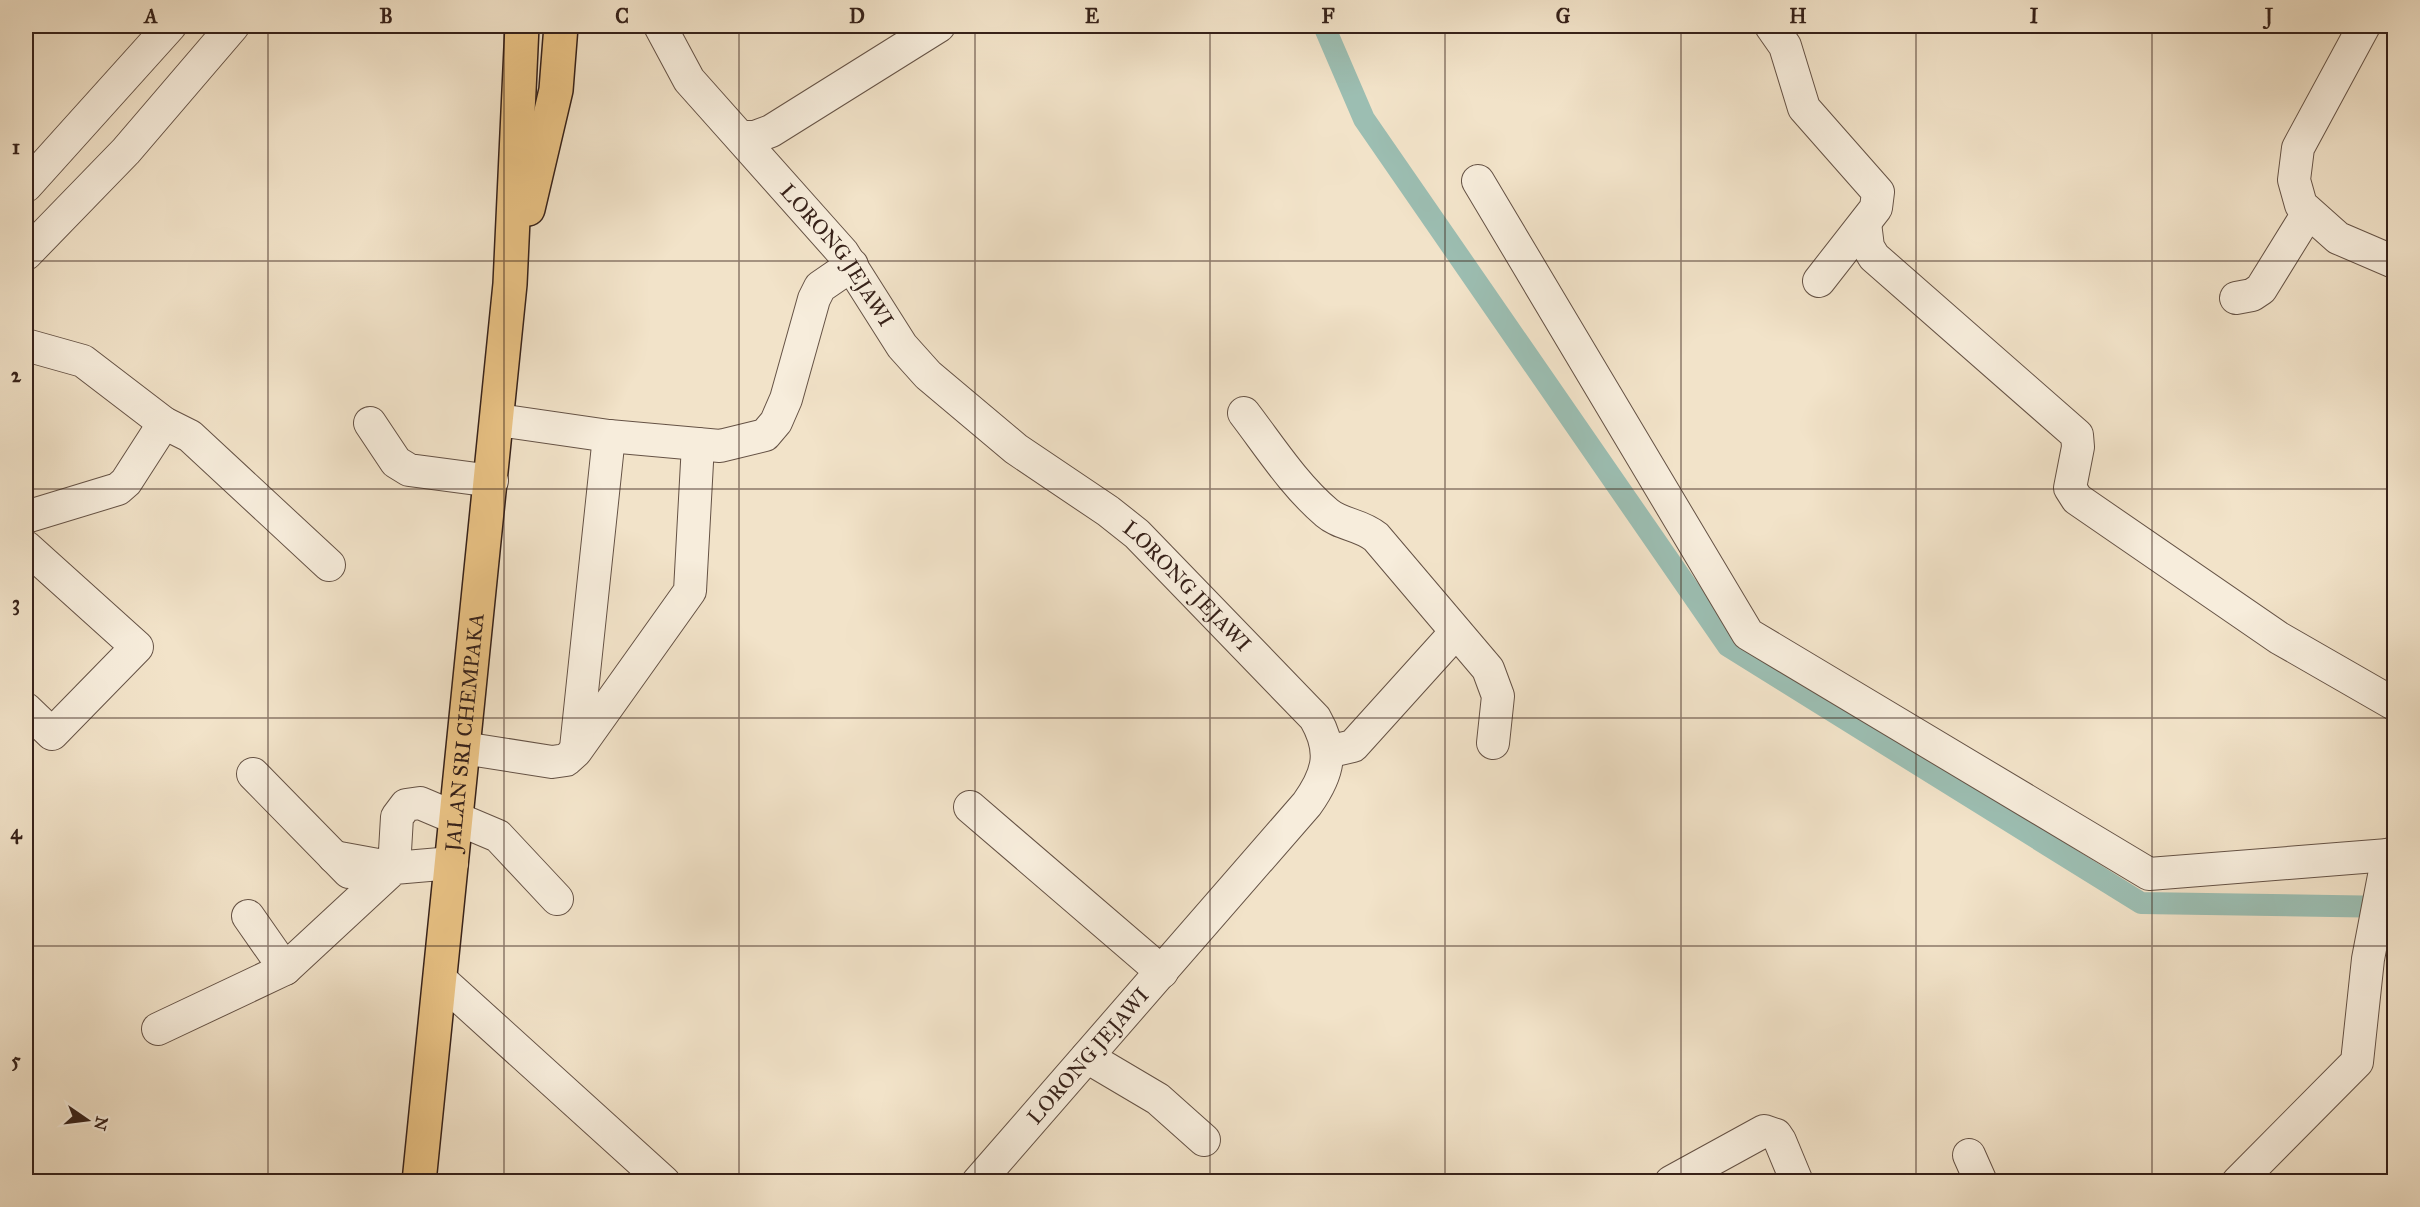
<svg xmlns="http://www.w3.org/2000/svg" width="2420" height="1207" viewBox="0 0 2420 1207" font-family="'IM FELL Great Primer',serif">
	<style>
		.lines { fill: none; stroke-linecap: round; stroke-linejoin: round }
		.canal { stroke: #9cbeb2; stroke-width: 22 }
		.minor-casing { stroke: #655245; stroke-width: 34 }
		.major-casing { stroke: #362119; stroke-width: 36 }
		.minor { stroke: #f7eddc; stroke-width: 32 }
		.major { stroke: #e9c284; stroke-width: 33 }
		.grid { fill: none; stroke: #362119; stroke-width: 1.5; stroke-opacity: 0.55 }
		.labels { text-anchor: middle; stroke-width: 4.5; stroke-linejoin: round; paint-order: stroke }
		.street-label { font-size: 21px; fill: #362119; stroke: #f7eddc }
		.neatline { fill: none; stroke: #362119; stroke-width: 2 }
		.grid-label { font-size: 20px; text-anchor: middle; font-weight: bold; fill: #362119 }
	</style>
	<rect width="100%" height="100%" fill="#f2e3c9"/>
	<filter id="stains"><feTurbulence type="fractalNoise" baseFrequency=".00333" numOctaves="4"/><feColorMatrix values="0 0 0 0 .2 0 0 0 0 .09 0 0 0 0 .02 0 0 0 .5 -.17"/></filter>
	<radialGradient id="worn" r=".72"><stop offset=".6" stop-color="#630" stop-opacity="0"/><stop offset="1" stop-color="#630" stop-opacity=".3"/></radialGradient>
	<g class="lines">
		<path class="canal" d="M 1324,26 L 1364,119 L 1728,646 L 2141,903 L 2394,907"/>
		<defs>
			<g id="minor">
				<path id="s1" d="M 660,26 L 689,80 L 843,253 L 902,346 L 928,375 L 1016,449 L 1108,511 L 1137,534 L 1315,718 C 1334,751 1329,773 1307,804 L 978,1182"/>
				<path d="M 1771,26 L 1785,46 L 1804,108 L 1878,192 L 1876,208 L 1819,281"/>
				<path d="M 2364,26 L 2298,148 L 2294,180 L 2301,205 L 2338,238 L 2394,262"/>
				<path d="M 741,137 L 755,137 L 771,131 L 939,26"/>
				<path d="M 1478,181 L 1748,634 L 2149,874 L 2388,855"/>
				<path d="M 26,186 L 170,26"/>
				<path d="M 1865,223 L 1868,247 L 1874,257 L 2077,435 L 2078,447 L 2070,488 L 2077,499 L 2279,638 L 2394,704"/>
				<path d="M 26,254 L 126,151 L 233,26"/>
				<path d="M 2236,298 L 2252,295 L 2261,289 L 2308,213"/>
				<path d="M 26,345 L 83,361 L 164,423 L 190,436 L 329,565"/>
				<path d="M 1244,413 C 1270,447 1294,485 1327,513 C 1341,525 1360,524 1376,537 L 1488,669 L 1498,696 L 1493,743"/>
				<path d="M 498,420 L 609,436 L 720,446 L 765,435 L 776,422 L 786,399 L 814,299 L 820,287 L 852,265"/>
				<path d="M 370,423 L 396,462 L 409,470 L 492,481"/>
				<path d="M 26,517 L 118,489 L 126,482 L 164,423"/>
				<path d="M 26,547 L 137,647 L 52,734 L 26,709"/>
				<path d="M 463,748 L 552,762 L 566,760 L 576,751 L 690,591 L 698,444"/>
				<path d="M 576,748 L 609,436"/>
				<path d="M 1327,752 L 1353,746 L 1456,632"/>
				<path d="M 253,774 L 349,872"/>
				<path d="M 970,807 L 1162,972"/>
				<path d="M 334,857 L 394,868 L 397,817 L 406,805 L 420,803 L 498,836 L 557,899"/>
				<path d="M 248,916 L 285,969"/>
				<path d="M 440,979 L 664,1182"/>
				<path d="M 158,1029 L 285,969 L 394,868 L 452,863"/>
				<path d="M 1087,1057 L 1158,1099 L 1204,1140"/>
				<path d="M 1969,1155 L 1981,1182"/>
				<path d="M 1671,1182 L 1764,1131 L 1776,1135 L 1780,1141 L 1797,1182"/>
				<path d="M 2238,1182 L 2357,1062 L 2368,959 L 2388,855 L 2394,853"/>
			</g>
			<g id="major">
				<path d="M 528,209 L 556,90 L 561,26"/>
				<path id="s2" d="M 419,1182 L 510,284 L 522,26"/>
			</g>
		</defs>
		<use href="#minor" class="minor-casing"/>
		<use href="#major" class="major-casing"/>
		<use href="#minor" class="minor"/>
		<use href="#major" class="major"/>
	</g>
	<path class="grid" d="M 268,26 L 268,1182M 504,26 L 504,1182M 739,26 L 739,1182M 975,26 L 975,1182M 1210,26 L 1210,1182M 1445,26 L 1445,1182M 1681,26 L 1681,1182M 1916,26 L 1916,1182M 2152,26 L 2152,1182M 26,261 L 2394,261M 26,489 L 2394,489M 26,718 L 2394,718M 26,946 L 2394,946"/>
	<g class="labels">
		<g class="street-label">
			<text dy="7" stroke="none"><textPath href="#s1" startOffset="291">LORONG JEJAWI</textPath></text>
			<text dy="7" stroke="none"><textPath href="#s1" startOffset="777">LORONG JEJAWI</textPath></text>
			<text dy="7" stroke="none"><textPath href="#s2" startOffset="452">JALAN SRI CHEMPAKA</textPath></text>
			<text transform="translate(1088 1056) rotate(-49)" y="7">LORONG JEJAWI</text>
		</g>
	</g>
	<rect width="2420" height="1207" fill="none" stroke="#f2e3c9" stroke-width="66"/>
	<g transform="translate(87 1120) rotate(104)" stroke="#f7eddc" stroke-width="4.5" paint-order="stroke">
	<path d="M0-4.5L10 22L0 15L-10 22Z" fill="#362119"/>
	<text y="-9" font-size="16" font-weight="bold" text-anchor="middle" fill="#362119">N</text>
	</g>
	<rect x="33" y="33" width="2354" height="1141" class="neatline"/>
	<g class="grid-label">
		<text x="151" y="23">A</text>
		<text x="386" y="23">B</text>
		<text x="622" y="23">C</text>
		<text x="857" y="23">D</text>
		<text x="1092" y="23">E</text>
		<text x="1328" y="23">F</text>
		<text x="1563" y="23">G</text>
		<text x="1798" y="23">H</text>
		<text x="2034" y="23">I</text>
		<text x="2269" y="23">J</text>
		<text x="16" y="154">1</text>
		<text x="16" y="382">2</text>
		<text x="16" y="610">3</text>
		<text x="16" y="839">4</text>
		<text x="16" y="1067">5</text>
	</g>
	<rect width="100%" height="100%" filter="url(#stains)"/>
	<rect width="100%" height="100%" fill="url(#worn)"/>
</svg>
